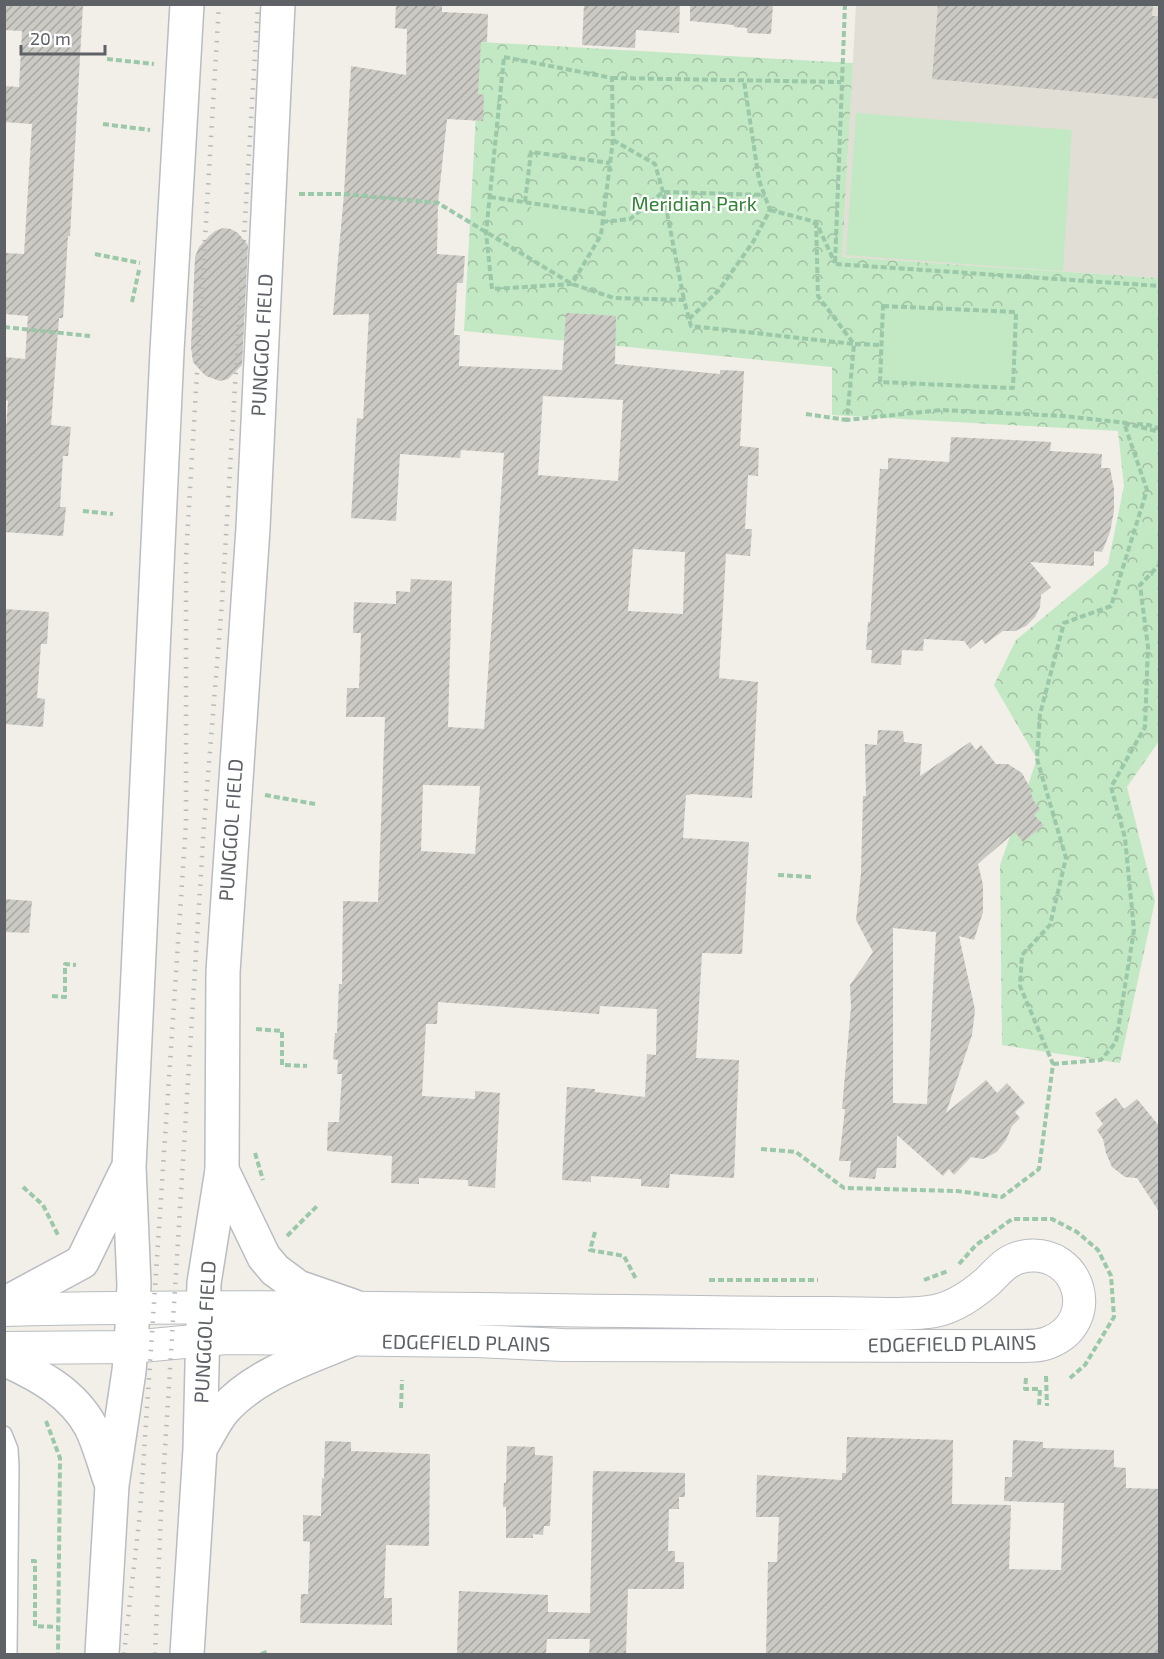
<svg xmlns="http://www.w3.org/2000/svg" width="1164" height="1659" viewBox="0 0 1164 1659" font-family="'Exo 2',sans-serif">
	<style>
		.education { fill: #e1ded5 }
		.forest { fill: url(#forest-crowns) }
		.pitch { fill: #c3e8c4 }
		.building { fill: url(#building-hatch); fill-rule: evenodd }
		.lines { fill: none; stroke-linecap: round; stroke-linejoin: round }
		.service-casing { stroke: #b9bcc1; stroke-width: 18 }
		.minor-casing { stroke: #b9bcc1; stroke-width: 34 }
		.tertiary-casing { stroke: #b9bcc1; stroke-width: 36 }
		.path { stroke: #9ac8a8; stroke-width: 4; stroke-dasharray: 6 3; stroke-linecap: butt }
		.service { stroke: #fff; stroke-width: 15 }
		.minor { stroke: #fff; stroke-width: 32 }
		.tertiary { stroke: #fff; stroke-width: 33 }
		.rail { stroke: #b7b8b8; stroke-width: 4.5; stroke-dasharray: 1.5 8; stroke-linecap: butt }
		.labels { text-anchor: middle; stroke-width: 4.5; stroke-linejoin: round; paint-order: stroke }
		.park-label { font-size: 20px; fill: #328237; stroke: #fff }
		.street-label { font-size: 20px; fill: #5e6267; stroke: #fff }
	</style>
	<defs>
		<pattern id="forest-crowns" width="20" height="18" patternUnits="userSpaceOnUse" patternTransform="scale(1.5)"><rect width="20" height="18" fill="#c3e8c4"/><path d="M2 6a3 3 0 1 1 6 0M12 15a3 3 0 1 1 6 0" fill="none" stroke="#a2bfa3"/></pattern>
		<pattern id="building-hatch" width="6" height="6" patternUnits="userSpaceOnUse" patternTransform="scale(1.5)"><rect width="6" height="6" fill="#cccac4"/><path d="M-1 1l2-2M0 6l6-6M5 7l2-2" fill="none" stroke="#a9a7a3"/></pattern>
	</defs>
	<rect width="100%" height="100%" fill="#f1efe7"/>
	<path class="education" d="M 856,5 L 1159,5 L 1159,278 L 842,257 Z"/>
	<path class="forest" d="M 480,42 L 853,63 L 842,257 L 1159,278 L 1159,741 L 1127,787 L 1155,901 L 1120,1063 L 1002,1045 L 1000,865 L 1037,759 L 994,685 L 1016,640 L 1108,564 L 1124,486 L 1118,431 L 832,415 L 832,367 L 464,331 Z"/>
	<g class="pitch">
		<path d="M 856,113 L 1072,130 L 1063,271 L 846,255 Z"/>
		<path d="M 532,196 L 589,201 L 587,229 L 529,224 Z"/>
		<path d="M 883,306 L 1016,312 L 1013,388 L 880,382 Z"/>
	</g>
	<g class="building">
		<path d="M 4,4 L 83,4 L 70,236 L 68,236 L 63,318 L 59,318 L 51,425 L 71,427 L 68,456 L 63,456 L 60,507 L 66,507 L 63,536 L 4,532 L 4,455 L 8,401 L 4,400 L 4,357 L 25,359 L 28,316 L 4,314 L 4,253 L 24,254 L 32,124 L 4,122 L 4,86 L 19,87 L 22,31 L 4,30 Z"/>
		<path d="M 396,4 L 442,4 L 442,12 L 488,14 L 487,42 L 481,42 L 478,94 L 484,95 L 483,121 L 447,119 L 438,203 L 437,254 L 465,256 L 463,283 L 457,283 L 454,335 L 460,335 L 459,366 L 562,370 L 566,313 L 616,316 L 615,364 L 720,374 L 720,370 L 744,371 L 740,446 L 759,448 L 758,476 L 748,475 L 745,529 L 752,529 L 750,556 L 726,554 L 719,678 L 758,682 L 752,798 L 690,794 L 690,795 L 686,795 L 683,838 L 749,842 L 742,954 L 702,953 L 696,1058 L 739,1060 L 734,1178 L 670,1174 L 669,1188 L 641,1186 L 641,1179 L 591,1176 L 591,1182 L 562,1180 L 567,1087 L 595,1089 L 595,1092 L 645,1097 L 647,1054 L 656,1055 L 657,1009 L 600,1006 L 599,1014 L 438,1002 L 437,1024 L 426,1024 L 422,1096 L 475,1099 L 475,1091 L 500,1093 L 495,1188 L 468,1186 L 468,1180 L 419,1178 L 419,1184 L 391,1183 L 392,1156 L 327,1151 L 328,1122 L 339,1122 L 342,1074 L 337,1074 L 338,1060 L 333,1059 L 335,1033 L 337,1033 L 339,984 L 342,984 L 343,901 L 378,902 L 385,717 L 346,717 L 347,688 L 359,688 L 361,633 L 353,633 L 354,602 L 396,604 L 396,591 L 410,592 L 411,579 L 452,581 L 448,727 L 484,729 L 504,453 L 461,450 L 460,458 L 400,454 L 396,521 L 351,518 L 357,418 L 363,419 L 369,314 L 333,315 L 344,194 L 351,66 L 406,75 L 407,29 L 395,28 ZM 543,396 L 623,400 L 618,481 L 538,475 ZM 633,549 L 685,552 L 683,614 L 628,611 ZM 423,785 L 480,786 L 475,854 L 421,851 Z"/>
		<path d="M 584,4 L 680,4 L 679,33 L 636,30 L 635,48 L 582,45 Z"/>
		<path d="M 690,4 L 773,4 L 771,34 L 747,33 L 747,28 L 734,27 L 734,25 L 690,21 Z"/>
		<path d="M 938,4 L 1153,4 L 1152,16 L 1160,16 L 1160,99 L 932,79 Z"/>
		<path d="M 223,228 L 231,229 L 238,233 L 248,245 L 242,365 L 228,379 L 220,381 L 206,376 L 200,370 L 193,362 L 191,347 L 195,257 L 199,247 L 208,237 L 215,231 Z"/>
		<path d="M 951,437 L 1051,442 L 1050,451 L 1102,454 L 1101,468 L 1110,468 L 1114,489 L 1114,511 L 1110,532 L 1102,552 L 1094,551 L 1094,566 L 1030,562 L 1051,587 L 1041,595 L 1040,607 L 1035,617 L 1026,626 L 1015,631 L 1003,631 L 985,644 L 982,639 L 970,649 L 964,641 L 924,639 L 923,651 L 902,650 L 901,665 L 871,663 L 872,650 L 866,650 L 868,622 L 870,622 L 880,469 L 888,469 L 888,458 L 949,462 Z"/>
		<path d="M 4,609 L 49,612 L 47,644 L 41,644 L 37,698 L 45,699 L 43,727 L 4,724 Z"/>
		<path d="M 878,730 L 903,731 L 904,742 L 922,744 L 920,776 L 970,742 L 976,750 L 981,745 L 996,764 L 1008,764 L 1022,773 L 1029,786 L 1033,800 L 1040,809 L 1034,815 L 1044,825 L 1023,842 L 1015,832 L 978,864 L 983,885 L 983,912 L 974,940 L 959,936 L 975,1010 L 972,1035 L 946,1113 L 986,1080 L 997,1093 L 1007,1083 L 1025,1103 L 1015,1112 L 1020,1118 L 1012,1126 L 1006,1140 L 997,1152 L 983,1159 L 971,1157 L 954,1175 L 949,1169 L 943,1176 L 897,1135 L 896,1168 L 877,1168 L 875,1179 L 849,1177 L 851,1161 L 839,1161 L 845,1109 L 842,1109 L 851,1007 L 850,985 L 873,952 L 856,920 L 861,874 L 863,796 L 866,796 L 865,744 L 877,745 ZM 893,928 L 936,932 L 927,1104 L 893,1103 Z"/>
		<path d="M 4,899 L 32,901 L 29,933 L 4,932 Z"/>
		<path d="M 1116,1098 L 1124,1109 L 1137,1099 L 1160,1127 L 1160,1213 L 1137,1178 L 1125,1177 L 1112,1167 L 1106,1153 L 1103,1139 L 1097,1130 L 1103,1124 L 1095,1113 Z"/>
		<path d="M 847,1437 L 953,1440 L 952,1504 L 1011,1505 L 1009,1569 L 1061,1570 L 1064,1503 L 1004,1501 L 1005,1477 L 1012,1477 L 1013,1440 L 1043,1442 L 1043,1448 L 1114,1450 L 1114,1467 L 1126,1468 L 1126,1488 L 1160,1489 L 1160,1654 L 766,1654 L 768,1562 L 777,1562 L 779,1517 L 756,1517 L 757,1475 L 842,1480 L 842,1473 L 846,1473 Z"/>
		<path d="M 325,1441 L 351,1442 L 351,1451 L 430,1454 L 429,1546 L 386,1545 L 384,1598 L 392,1598 L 392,1625 L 300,1623 L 301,1594 L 308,1594 L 310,1542 L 303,1541 L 303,1515 L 321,1516 L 322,1478 L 324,1479 Z"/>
		<path d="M 507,1446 L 535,1447 L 535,1455 L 553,1456 L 550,1526 L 544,1526 L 543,1535 L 533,1534 L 533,1538 L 506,1538 L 506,1507 L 503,1507 L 504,1483 L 506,1483 Z"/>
		<path d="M 593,1471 L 685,1473 L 685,1497 L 679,1497 L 679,1509 L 669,1509 L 668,1551 L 675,1551 L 675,1562 L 684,1562 L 684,1589 L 628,1589 L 626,1654 L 589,1654 L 590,1639 L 547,1639 L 546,1654 L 457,1654 L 459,1591 L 548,1595 L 548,1612 L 590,1613 Z"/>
	</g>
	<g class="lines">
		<defs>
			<path id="service" d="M 4,1434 L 10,1449 L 11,1466 L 9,1654"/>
			<path id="minor" d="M 4,1310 C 211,1305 418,1308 624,1311 C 693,1312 762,1313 831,1313 C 863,1313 897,1316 928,1312 C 950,1310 971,1296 987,1282 C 1000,1270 1006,1259 1026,1256 C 1080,1249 1101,1321 1050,1342 C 1039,1347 1025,1346 1014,1346 L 563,1345 L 475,1341 L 226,1338 L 131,1347 L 4,1348"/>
			<g id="tertiary">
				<path d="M 222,1170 L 264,1257 L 275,1270 L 298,1287 L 353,1306"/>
				<path d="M 4,1304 L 82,1262 L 126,1172"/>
				<path d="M 4,1359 C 39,1375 73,1393 91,1427 C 99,1443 104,1463 110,1480"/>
				<path d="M 201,1447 C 208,1436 214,1422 223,1411 C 254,1375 305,1359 348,1341"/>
				<path d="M 102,1654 L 112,1485 L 129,1371 L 131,1347 L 134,1285 L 129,1167 L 167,351 L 187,4"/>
				<path d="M 187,1654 L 200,1449 L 204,1283 L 222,1170 L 223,972 L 253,528 L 278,4"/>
			</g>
		</defs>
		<use href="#service" class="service-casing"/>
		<use href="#minor" class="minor-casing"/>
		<use href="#tertiary" class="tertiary-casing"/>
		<g class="path">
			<path d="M 845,4 L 835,264 L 1160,286"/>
			<path d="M 504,57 L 612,78 L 613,140 L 601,235 L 572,284 L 492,289 L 486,233 Z"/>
			<path d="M 107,59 L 154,64"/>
			<path d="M 612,78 L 841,82"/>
			<path d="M 103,124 L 150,130"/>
			<path d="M 613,140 L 655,164 L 663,192 L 684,300"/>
			<path d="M 299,194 L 344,194 L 438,203 L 572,284 L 614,298 L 684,300 L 691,326 L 854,344 L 847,420 L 941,410 L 1064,416 L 1127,423"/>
			<path d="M 490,197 L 604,214"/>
			<path d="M 525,202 L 531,152 L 610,163"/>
			<path d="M 770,210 L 816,222 L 835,263"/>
			<path d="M 602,222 L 630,219 L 663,192 L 765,195"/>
			<path d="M 816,222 L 818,296 L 854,344 L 881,345"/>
			<path d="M 95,254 L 140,263"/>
			<path d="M 132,302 L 139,270"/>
			<path d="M 883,306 L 1016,312 L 1013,388 L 880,382 Z"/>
			<path d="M 689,319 L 719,290 L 753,242 L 770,210 L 759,180 L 744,81"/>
			<path d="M 4,327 L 90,336"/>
			<path d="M 806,414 L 847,420"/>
			<path d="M 1137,424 L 1149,425 L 1160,429"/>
			<path d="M 83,511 L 113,514"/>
			<path d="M 265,795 L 315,804"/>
			<path d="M 778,875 L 812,877"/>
			<path d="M 52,996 L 65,997 L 65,964 L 76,965"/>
			<path d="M 256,1029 L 282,1031 L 282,1065 L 307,1066"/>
			<path d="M 1053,1064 L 1101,1060 L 1116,1042 L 1134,930 L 1125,838 L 1111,787 L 1145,727 L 1148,647 L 1140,585 L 1160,564"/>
			<path d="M 761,1149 L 796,1152 L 844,1188 L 957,1191 L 1002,1197 L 1039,1169 L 1053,1064 L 1020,986 L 1022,955 L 1050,925 L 1066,858 L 1037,759 L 1040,714 L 1064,623 L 1111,606 L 1147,490 L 1124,423 L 1160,432"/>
			<path d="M 255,1153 L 263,1180"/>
			<path d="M 23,1187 L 43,1205 L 58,1235"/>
			<path d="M 595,1232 L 590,1250 L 624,1256 L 636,1279"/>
			<path d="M 287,1236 L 318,1205"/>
			<path d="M 959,1264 L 976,1245 L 1012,1219 L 1052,1219 L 1077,1232 L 1098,1250 L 1111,1276 L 1114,1317 L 1085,1365 L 1070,1378"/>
			<path d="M 709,1280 L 818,1280"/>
			<path d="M 924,1280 L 948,1271"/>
			<path d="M 1046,1376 L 1047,1406"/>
			<path d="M 1026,1378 L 1025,1389 L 1040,1389 L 1039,1406"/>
			<path d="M 401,1408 L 402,1380"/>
			<path d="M 46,1421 L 60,1458 L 58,1654"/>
			<path d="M 31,1561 L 35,1561 L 35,1626 L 58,1627"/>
			<path d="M 261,1654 L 269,1651"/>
		</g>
		<use href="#service" class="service"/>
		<use href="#minor" class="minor"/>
		<use href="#tertiary" class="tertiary"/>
		<g class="rail">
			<path d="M 124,1654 L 140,1513 L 186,823 L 186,557 L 219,4"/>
			<path d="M 155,1654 L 161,1513 L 204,825 L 222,602 L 258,4"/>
		</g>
	</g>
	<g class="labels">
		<g class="park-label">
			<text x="694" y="211">Meridian Park</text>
		</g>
		<g class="street-label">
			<text transform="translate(262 345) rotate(-87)" y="7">PUNGGOL FIELD</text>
			<text transform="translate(231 830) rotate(-86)" y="7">PUNGGOL FIELD</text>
			<text transform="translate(205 1332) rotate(-87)" y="7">PUNGGOL FIELD</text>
			<text transform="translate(466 1343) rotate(1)" y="7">EDGEFIELD PLAINS</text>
			<text transform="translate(952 1344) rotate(-1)" y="7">EDGEFIELD PLAINS</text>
		</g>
	</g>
	<rect width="1164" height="1659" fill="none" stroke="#5e6267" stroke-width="12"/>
	<path d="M21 45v9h84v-9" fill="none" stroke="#5e6267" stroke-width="3"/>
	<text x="30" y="45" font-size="18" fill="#5e6267" stroke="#ffffff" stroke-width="4.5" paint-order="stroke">20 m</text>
</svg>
